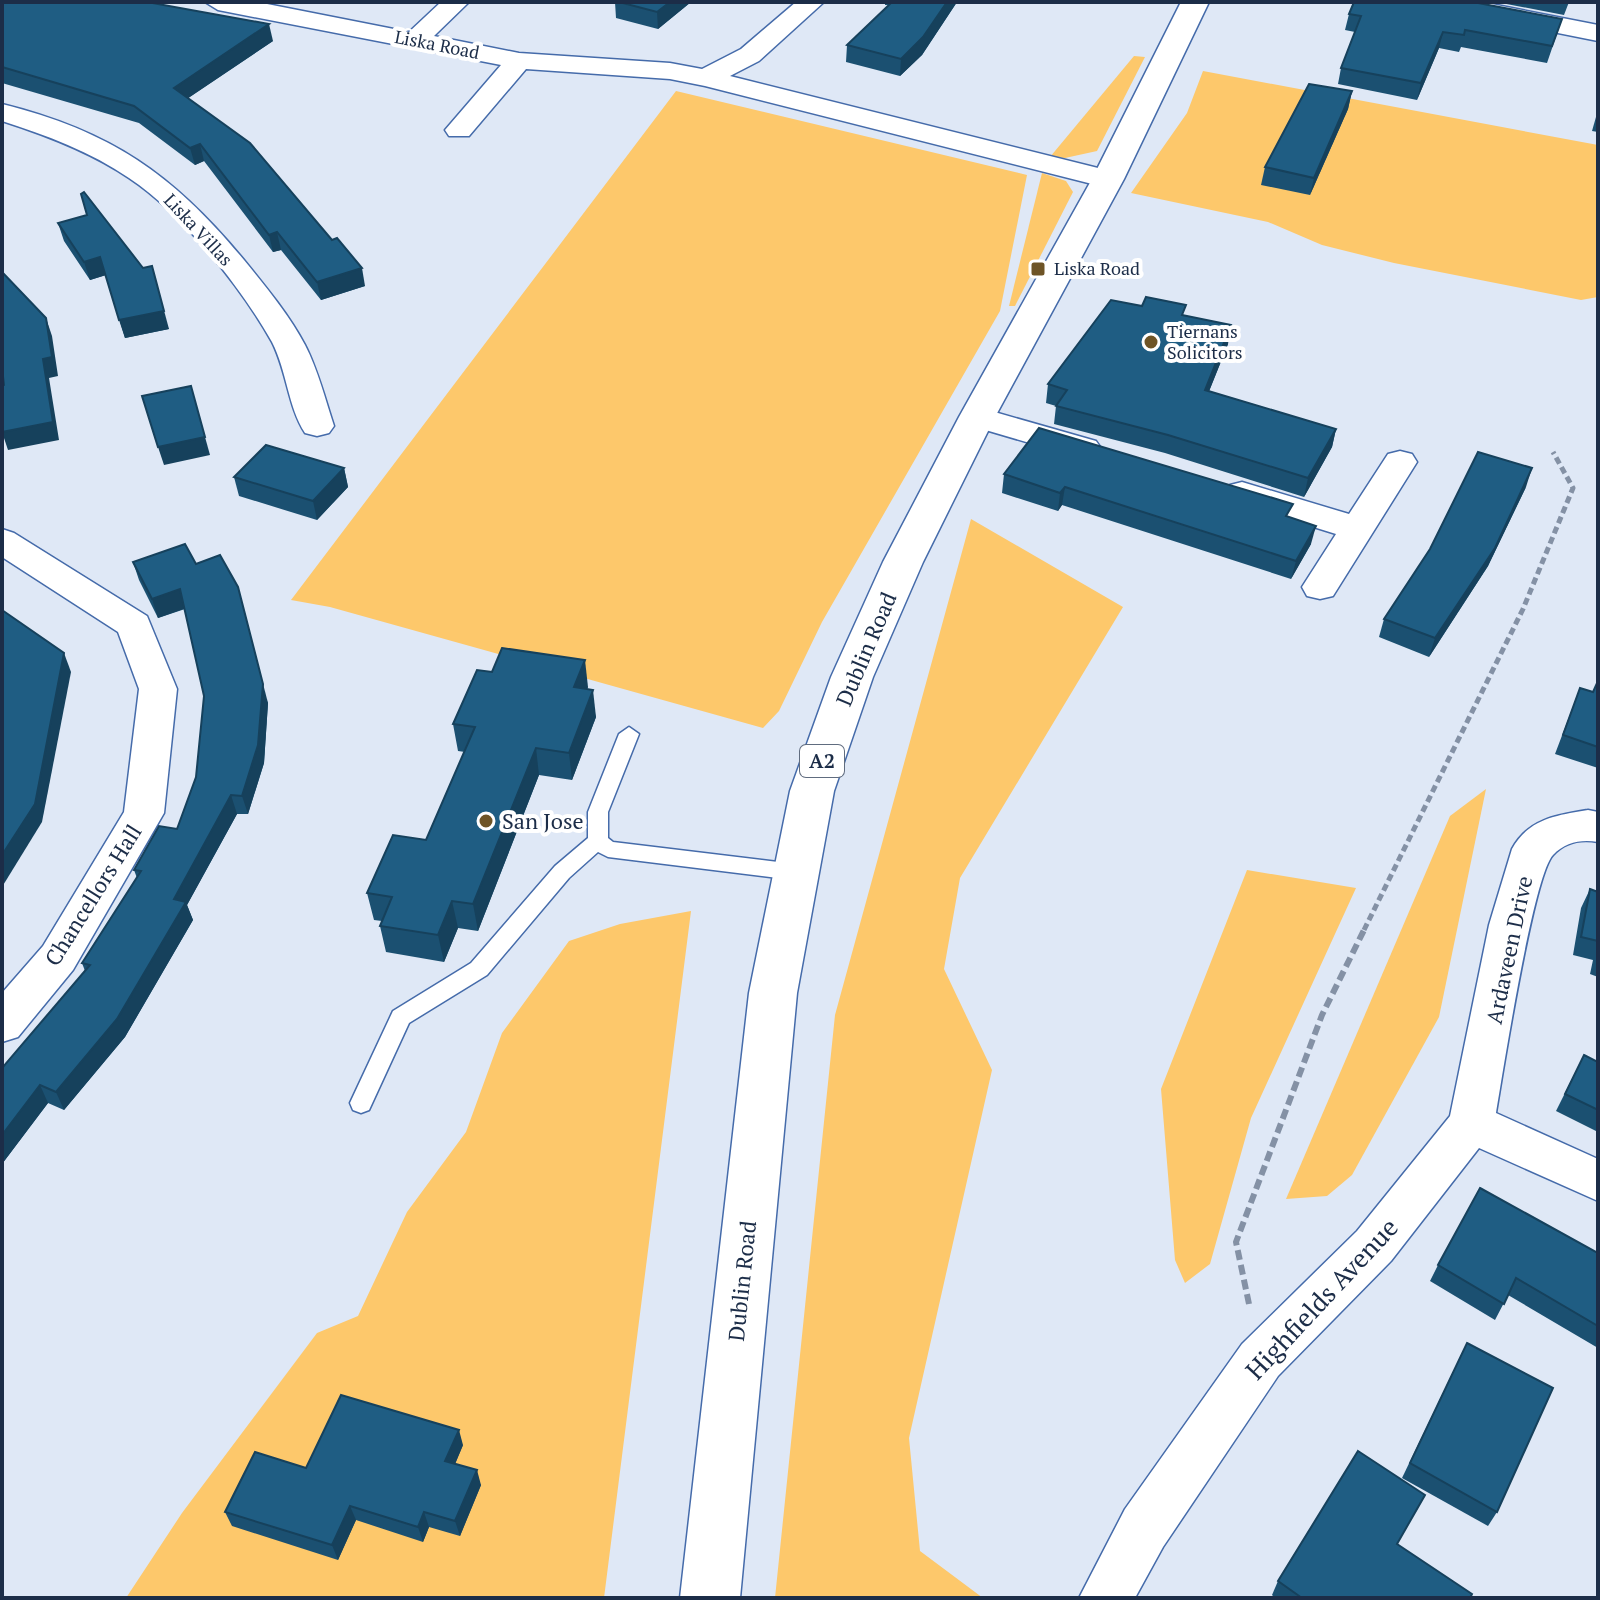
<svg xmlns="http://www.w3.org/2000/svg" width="1600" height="1600" viewBox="0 0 1600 1600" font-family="'PT Serif',serif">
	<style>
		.green { fill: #fdc86b }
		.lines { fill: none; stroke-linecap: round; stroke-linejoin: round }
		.lane-casing { stroke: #456baa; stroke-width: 3 }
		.street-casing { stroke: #456baa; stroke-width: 3 }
		.primary-casing { stroke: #456baa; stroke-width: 3 }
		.path-far1 { stroke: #8491a5; stroke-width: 5; stroke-dasharray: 7 4; stroke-linecap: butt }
		.path { stroke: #8491a5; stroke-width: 6; stroke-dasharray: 10 5; stroke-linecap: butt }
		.lane { fill: #fff; fill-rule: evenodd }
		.street { fill: #fff; fill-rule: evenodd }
		.primary { fill: #fff; fill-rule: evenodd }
		.wall { fill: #1b5071 }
		.shaded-wall { fill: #16415c }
		.building { fill: #1f5d83; stroke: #16415c; stroke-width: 2 }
		.poi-dot { fill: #6e5426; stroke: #fff; stroke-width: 3 }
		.labels { text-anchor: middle; stroke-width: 8; stroke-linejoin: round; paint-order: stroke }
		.far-street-label { font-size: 18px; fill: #1c2d48; stroke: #fff }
		.far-poi-label { font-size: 18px; fill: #1c2d48; stroke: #fff; text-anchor: start }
		.shield { fill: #fff; stroke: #606c7f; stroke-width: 2 }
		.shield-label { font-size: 20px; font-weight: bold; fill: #1c2d48 }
		.street-label { font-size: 22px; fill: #1c2d48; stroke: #fff }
		.poi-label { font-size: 22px; fill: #1c2d48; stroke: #fff; text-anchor: start }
		.near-street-label { font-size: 26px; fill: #1c2d48; stroke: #fff }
	</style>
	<rect width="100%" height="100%" fill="#dfe8f6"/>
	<g class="green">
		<path d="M 1134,56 L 1145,57 L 1097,151 L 1065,158 L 1050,157 Z"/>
		<path d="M 1203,71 L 1598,145 L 1598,297 L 1581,300 L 1394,263 L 1322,245 L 1268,222 L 1131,193 L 1187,113 Z"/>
		<path d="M 676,91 L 1027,175 L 1000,311 L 822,622 L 779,711 L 763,728 L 330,607 L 291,600 Z"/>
		<path d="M 1042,173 L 1066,181 L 1073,192 L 1015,306 L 1009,306 Z"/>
		<path d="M 971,519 L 1123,607 L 960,878 L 944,969 L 992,1070 L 909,1438 L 920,1551 L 983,1598 L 775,1598 L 835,1015 Z"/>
		<path d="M 1486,789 L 1439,1017 L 1352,1175 L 1327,1196 L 1286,1199 L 1450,816 Z"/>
		<path d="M 1247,870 L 1356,888 L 1251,1118 L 1210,1264 L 1185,1283 L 1175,1260 L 1161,1089 Z"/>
		<path d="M 691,911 L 604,1598 L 126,1598 L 182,1513 L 317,1333 L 358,1316 L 407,1212 L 466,1132 L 502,1033 L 569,941 L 620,924 Z"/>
	</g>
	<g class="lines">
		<defs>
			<path id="lane" d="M 629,727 L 639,734 L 608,812 L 608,838 L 613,842 L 794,864 L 801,866 L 804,872 L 801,878 L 794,880 L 608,857 L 598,852 L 569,878 L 487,975 L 409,1023 L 369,1110 L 361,1113 L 353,1110 L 350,1103 L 393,1011 L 471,963 L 555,866 L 588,838 L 588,812 L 619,734 Z"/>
			<g id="street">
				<path d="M 205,2 L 257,2 L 409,32 L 441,2 L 469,2 L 434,36 L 519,53 L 670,63 L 702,69 L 741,49 L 796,2 L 824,2 L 759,61 L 730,76 L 1118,173 L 1122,179 L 1118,185 L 1108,188 L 705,86 L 670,79 L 526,69 L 469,136 L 449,136 L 445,130 L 501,65 L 218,10 Z"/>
				<path d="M 1429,2 L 1481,2 L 1598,25 L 1598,41 L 1442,10 Z"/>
				<path d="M 2,104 C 111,131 174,175 244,260 C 266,287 289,315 305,345 C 318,370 325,399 334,426 L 329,433 L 317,436 L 305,433 C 288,407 287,371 272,342 C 241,287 182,213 129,178 C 91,152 46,135 2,121 Z"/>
				<path d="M 977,407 L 1096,441 L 1101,448 L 1096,455 L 1084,459 L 965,424 L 960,417 L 965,410 Z"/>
				<path d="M 1400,451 L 1412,454 L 1417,462 L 1333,596 L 1320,599 L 1307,596 L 1302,587 L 1336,534 L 1230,501 L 1225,493 L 1230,485 L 1242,482 L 1349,514 L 1388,454 Z"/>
				<path d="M 2,529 L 14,533 L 147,616 L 177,689 L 164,813 L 73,970 L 18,1037 L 2,1042 L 2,993 L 43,946 L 124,812 L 139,689 L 118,632 L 2,557 Z"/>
				<path d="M 1588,810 L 1598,812 L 1598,842 C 1582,839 1565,842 1553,855 C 1533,876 1503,1072 1496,1113 L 1598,1159 L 1598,1201 L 1479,1148 L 1391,1261 L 1278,1376 L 1163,1547 L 1135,1598 L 1079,1598 L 1125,1509 L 1242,1344 L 1357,1231 L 1450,1116 L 1489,925 L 1512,849 C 1528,819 1557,815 1588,810 Z"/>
			</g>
			<path id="primary" d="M 1181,2 L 1209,2 L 1124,179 L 995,417 L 923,562 L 873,677 L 834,791 L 797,993 L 740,1598 L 680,1598 L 749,993 L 790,791 L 831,677 L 883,562 L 959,417 L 1092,179 Z"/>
		</defs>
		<use href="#lane" class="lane-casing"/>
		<use href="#street" class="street-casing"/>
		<use href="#primary" class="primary-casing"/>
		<path class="path-far1" d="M 1364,930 L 1523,609 L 1573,488 L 1553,452"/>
		<path class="path" d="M 1249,1304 L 1236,1242 L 1322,1015 L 1365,928"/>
		<use href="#lane" class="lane"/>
		<use href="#street" class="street"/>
		<use href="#primary" class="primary"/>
	</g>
	<g class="wall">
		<path d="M 2,2 L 273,41 L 188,98 L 365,286 L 321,300 L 281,250 L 273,252 L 204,161 L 195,165 L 139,123 L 2,83 Z"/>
		<path d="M 615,2 L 691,2 L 658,29 L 616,18 Z"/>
		<path d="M 885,2 L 957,2 L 922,55 L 900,76 L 846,62 L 847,45 L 889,5 L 885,5 Z"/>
		<path d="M 1496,2 L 1569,2 L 1564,15 Z"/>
		<path d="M 1349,14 L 1562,19 L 1547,63 L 1461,47 L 1459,52 L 1439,48 L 1417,100 L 1338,84 L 1341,68 L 1355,32 L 1345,30 Z"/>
		<path d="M 1352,91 L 1348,109 L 1310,195 L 1261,185 L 1265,167 Z"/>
		<path d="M 1598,110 L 1598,132 L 1592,131 Z"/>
		<path d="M 87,215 L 169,329 L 125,338 L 106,275 L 90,280 L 64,241 L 58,223 Z"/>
		<path d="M 1184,315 L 1228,344 L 1209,391 L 1336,429 L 1332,447 L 1304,497 L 1165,453 L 1054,424 L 1056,406 L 1046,403 L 1048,384 Z"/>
		<path d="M 344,468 L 348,487 L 317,520 L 239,496 L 234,477 Z"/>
		<path d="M 1004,474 L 1290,518 L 1311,544 L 1291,579 L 1062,505 L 1058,511 L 1002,493 Z"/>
		<path d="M 1526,487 L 1488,566 L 1429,657 L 1379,637 L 1384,619 Z"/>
		<path d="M 185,544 L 268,703 L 264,763 L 248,814 L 237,814 L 187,905 L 193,920 L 125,1037 L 64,1110 L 48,1103 L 2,1164 L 2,1068 L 85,971 L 82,963 L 137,878 L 134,870 L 177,829 L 196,777 L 204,696 L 185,609 L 158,618 L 139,580 L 133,562 Z"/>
		<path d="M 1598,681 L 1598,768 L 1555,754 L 1580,688 L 1593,692 Z"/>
		<path d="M 588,687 L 587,689 L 596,717 L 572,780 L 539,775 L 478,931 L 458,928 L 444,962 L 386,952 L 380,926 L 382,921 L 374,920 L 367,893 L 426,840 L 465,752 L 458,751 L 453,724 Z"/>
		<path d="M 1590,889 L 1598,892 L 1598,977 L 1590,974 L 1593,960 L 1573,955 L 1581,908 Z"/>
		<path d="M 1584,1055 L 1598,1062 L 1598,1132 L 1556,1111 Z"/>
		<path d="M 1598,1253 L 1598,1348 L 1508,1295 L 1495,1320 L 1430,1281 L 1438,1265 Z"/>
		<path d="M 1467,1343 L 1497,1512 L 1488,1526 L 1402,1478 Z"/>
		<path d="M 463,1445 L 455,1464 L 481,1485 L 460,1536 L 429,1527 L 423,1542 L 356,1520 L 338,1560 L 232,1526 L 225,1512 L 306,1468 Z"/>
		<path d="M 1397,1544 L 1470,1598 L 1275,1598 L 1272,1595 L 1278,1581 Z"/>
	</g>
	<g class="shaded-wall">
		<path d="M 670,2 L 691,2 L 658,29 L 657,12 Z"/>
		<path d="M 947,2 L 957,2 L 922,55 L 900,76 L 901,59 Z"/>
		<path d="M 269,24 L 273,41 L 178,105 L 174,88 Z"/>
		<path d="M 1443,32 L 1439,48 L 1417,100 L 1421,83 Z"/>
		<path d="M 1352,91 L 1348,109 L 1310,195 L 1314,178 Z"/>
		<path d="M 200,144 L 204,161 L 195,165 L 190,148 Z"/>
		<path d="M 277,232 L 281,250 L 273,252 L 269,235 Z"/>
		<path d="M 100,257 L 106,275 L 90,280 L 84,262 Z"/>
		<path d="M 152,266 L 169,329 L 125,338 L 119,320 Z"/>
		<path d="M 362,268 L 365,286 L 321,300 L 317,282 Z"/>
		<path d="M 46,318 L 52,336 L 58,376 L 49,378 L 59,440 L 8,450 L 2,432 L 43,359 Z"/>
		<path d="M 1231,325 L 1228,344 L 1202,409 L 1205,390 Z"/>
		<path d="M 1336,429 L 1332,447 L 1304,497 L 1308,478 Z"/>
		<path d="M 205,437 L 210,455 L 164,465 L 158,447 Z"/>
		<path d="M 344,468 L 348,487 L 317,520 L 313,501 Z"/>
		<path d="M 1532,468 L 1526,487 L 1488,566 L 1429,657 L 1435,638 Z"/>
		<path d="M 1065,487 L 1062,505 L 1058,511 L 1060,493 Z"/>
		<path d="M 1316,526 L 1311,544 L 1291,579 L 1296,561 Z"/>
		<path d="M 238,587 L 268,703 L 264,763 L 248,814 L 242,796 Z"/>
		<path d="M 180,589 L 186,608 L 158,618 L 152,599 Z"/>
		<path d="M 64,653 L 71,672 L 42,822 L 2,887 L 2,855 Z"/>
		<path d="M 585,660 L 588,687 L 578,714 L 574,687 Z"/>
		<path d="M 593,690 L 596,717 L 572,780 L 569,753 Z"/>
		<path d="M 536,748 L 539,775 L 478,931 L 473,904 Z"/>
		<path d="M 231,795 L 237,814 L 187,905 L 193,920 L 125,1037 L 64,1110 L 56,1092 L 174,899 Z"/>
		<path d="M 452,901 L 458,928 L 444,962 L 438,935 Z"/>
		<path d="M 40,1085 L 48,1103 L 2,1164 L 2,1135 Z"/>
		<path d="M 459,1430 L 463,1445 L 450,1476 L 445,1461 Z"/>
		<path d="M 477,1470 L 481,1485 L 460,1536 L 455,1521 Z"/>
		<path d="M 350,1506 L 356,1520 L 338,1560 L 332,1545 Z"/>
		<path d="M 424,1512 L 429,1527 L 423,1542 L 418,1527 Z"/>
	</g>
	<g class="building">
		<path d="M 2,2 L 147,2 L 269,24 L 174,88 L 250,143 L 332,240 L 337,238 L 362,268 L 317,282 L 277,232 L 269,235 L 200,144 L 190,148 L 134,106 L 2,67 Z"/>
		<path d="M 619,2 L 670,2 L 657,12 Z"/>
		<path d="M 892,2 L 947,2 L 923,37 L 901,59 L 847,45 Z"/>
		<path d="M 1354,2 L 1473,2 L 1562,19 L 1552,46 L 1465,30 L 1464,35 L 1443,32 L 1421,83 L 1341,68 L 1361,16 L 1349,14 Z"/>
		<path d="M 1309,84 L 1352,91 L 1314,178 L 1265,167 Z"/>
		<path d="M 84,192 L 143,268 L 152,266 L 164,311 L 119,320 L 100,257 L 84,262 L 58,223 L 87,215 L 81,194 Z"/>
		<path d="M 2,272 L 46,318 L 52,357 L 43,359 L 53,422 L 2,432 L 2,386 L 4,385 L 2,368 Z"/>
		<path d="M 1146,297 L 1186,305 L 1182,315 L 1231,325 L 1205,390 L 1336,429 L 1308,478 L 1168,435 L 1056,406 L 1067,390 L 1048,384 L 1111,300 L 1142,306 Z"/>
		<path d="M 191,386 L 205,437 L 158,447 L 142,396 Z"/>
		<path d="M 1039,428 L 1293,504 L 1286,516 L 1316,526 L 1296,561 L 1065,487 L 1060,493 L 1004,474 Z"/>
		<path d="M 266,445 L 344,468 L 313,501 L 234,477 Z"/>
		<path d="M 1478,452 L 1532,468 L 1495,548 L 1435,638 L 1384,619 L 1430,549 Z"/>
		<path d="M 185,544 L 196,564 L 220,555 L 238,587 L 263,684 L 258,745 L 242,796 L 231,795 L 174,899 L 186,902 L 117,1019 L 56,1092 L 40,1085 L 2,1135 L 2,1068 L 90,965 L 82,963 L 141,871 L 134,870 L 159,826 L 177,829 L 196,777 L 204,696 L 180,589 L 152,599 L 133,562 Z"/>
		<path d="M 2,610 L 64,653 L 35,804 L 2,855 Z"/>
		<path d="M 502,648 L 585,660 L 574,687 L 593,690 L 569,753 L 536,748 L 473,904 L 452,901 L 438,935 L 380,926 L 392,897 L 367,893 L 393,835 L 426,840 L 475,727 L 453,724 L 477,670 L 492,672 Z"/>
		<path d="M 1598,681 L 1598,747 L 1563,735 L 1580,688 L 1593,692 Z"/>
		<path d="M 1590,889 L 1598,892 L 1598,941 L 1581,937 Z"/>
		<path d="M 1584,1055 L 1598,1062 L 1598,1110 L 1565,1094 Z"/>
		<path d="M 1480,1188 L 1598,1253 L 1598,1326 L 1516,1278 L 1504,1304 L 1438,1265 Z"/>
		<path d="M 1467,1343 L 1553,1388 L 1497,1512 L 1410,1463 Z"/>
		<path d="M 341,1395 L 459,1430 L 445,1461 L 477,1470 L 455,1521 L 424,1512 L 418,1527 L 350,1506 L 332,1545 L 225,1512 L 255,1452 L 306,1468 Z"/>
		<path d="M 1358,1451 L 1425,1495 L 1397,1544 L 1472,1594 L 1470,1598 L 1302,1598 L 1278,1581 Z"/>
	</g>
	<g class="poi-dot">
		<rect x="1030" y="261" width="16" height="16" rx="4"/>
		<circle cx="1151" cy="342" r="8"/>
		<circle cx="486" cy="821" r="8"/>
	</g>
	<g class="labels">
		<g class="far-street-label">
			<text transform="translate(437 45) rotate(11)" y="6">Liska Road</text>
			<text transform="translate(198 230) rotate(47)" y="6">Liska Villas</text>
		</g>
		<g class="far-poi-label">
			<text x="1054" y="275">Liska Road</text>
			<text x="1167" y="338">Tiernans<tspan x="1167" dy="21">Solicitors</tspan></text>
		</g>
		<rect class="shield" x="800" y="745" width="44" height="32" rx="6"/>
		<g class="shield-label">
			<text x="822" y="768">A2</text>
		</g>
		<g class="street-label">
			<text transform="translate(866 649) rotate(-67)" y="8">Dublin Road</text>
			<text transform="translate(93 895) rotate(-58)" y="8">Chancellors Hall</text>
			<text transform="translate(1509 950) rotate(-78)" y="8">Ardaveen Drive</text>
			<text transform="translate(742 1281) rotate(-84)" y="8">Dublin Road</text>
		</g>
		<g class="poi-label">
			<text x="502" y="829">San Jose</text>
		</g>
		<g class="near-street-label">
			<text transform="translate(1322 1299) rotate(-47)" y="9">Highfields Avenue</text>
		</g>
	</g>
	<rect width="1600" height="1600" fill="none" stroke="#1c2d48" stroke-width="8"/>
</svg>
